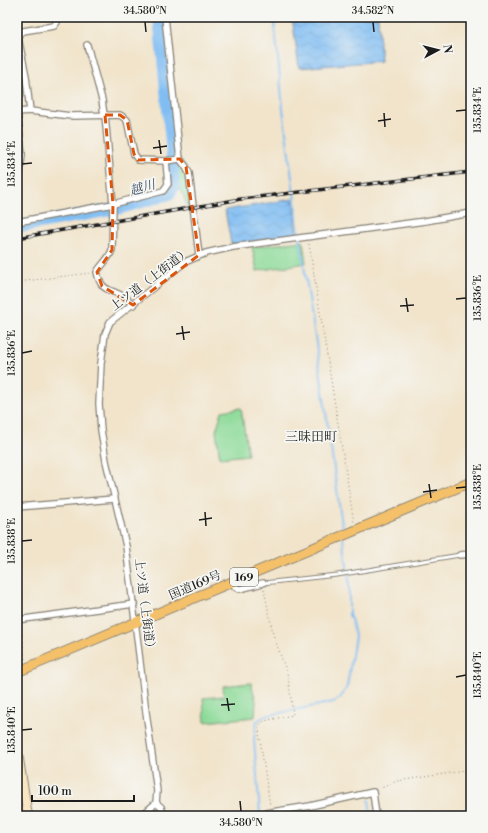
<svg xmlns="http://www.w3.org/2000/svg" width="488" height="833" viewBox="0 0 488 833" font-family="'Libre Bodoni','Noto Serif JP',serif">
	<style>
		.green { fill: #8cda98; stroke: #547b5a }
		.water { fill: url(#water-waves); stroke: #4e6c88 }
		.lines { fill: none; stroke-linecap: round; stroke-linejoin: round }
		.stream { stroke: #80bdf3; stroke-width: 2 }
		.river { stroke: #80bdf3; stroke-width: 12 }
		.service-casing { stroke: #868074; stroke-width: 5 }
		.minor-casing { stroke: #868074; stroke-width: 8 }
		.secondary-casing { stroke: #868074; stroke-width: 10 }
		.trunk-casing { stroke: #868074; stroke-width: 11 }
		.path { stroke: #868074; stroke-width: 1; stroke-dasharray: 1 3; stroke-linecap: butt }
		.service { stroke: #fff; stroke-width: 3 }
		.minor { stroke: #fff; stroke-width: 5.5 }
		.secondary { stroke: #fbe6c3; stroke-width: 8 }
		.trunk { stroke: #f4c16a; stroke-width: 9 }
		.rail-casing { stroke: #1c1c1c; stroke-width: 3.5 }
		.rail { stroke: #f6f6f2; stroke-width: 2; stroke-dasharray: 6; stroke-linecap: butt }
		.marked { fill: none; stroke: #de560d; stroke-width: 3; stroke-dasharray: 8 5; stroke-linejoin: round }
		.ticks { fill: none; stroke: #1c1c1c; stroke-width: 1.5 }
		.labels { text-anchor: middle; stroke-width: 3.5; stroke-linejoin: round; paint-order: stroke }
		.shield { fill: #f6f6f2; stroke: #5d5d5c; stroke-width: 1 }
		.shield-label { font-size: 11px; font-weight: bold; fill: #1c1c1c }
		.street-label { font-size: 12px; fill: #1c1c1c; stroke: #f6f6f2 }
		.water-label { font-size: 13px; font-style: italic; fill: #3f5467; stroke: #f6f6f2 }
		.neighbourhood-label { font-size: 13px; fill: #1c1c1c; stroke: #f6f6f2 }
		.neatline { fill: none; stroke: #1c1c1c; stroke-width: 1.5 }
		.ticks-label { font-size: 10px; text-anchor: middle; fill: #1c1c1c }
	</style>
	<defs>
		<pattern id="water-waves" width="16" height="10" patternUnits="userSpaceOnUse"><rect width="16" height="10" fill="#80bdf3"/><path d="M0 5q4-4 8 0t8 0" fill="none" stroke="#6ea2d0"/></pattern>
	</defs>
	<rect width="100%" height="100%" fill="#f6f6f2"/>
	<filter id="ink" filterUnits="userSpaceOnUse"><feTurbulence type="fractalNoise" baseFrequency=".025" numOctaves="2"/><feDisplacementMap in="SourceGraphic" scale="8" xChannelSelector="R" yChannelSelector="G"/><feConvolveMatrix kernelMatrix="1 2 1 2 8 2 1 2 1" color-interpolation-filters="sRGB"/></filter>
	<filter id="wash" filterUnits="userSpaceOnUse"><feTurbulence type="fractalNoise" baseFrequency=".012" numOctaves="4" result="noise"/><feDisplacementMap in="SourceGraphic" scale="16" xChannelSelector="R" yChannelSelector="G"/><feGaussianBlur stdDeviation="0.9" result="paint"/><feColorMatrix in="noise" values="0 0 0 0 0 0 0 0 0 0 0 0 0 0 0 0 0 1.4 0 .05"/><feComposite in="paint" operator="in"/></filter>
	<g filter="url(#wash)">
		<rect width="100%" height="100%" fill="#f1e4cb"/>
		<g class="green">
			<path d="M 180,159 L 186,167 L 193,206 L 187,206 L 183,195 L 175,183 L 173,160 Z"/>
			<path d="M 303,241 L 306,263 L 257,271 L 252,247 Z"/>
			<path d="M 241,408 L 248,455 L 220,458 L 216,431 L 222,411 Z"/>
			<path d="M 251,683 L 256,701 L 255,717 L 205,722 L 203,698 L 224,696 L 223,686 Z"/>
		</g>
		<g class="water">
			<path d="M 292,17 L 378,17 L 381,61 L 299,68 Z"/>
			<path d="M 293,199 L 297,235 L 231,244 L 225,210 Z"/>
		</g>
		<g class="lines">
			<g class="stream">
				<path d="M 274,17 L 283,109 L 300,240 L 316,343 L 343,532"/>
				<path d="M 369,800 L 371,816"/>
				<path d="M 260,813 L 254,740 L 257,721 L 265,716 L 334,702 L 341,697 L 347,687 L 355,636 L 352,622 L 349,615 L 349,579 L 343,538"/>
			</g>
			<path class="river" d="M 17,227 L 121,208 L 169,194 L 174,187 L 171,142 L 159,17"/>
		</g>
	</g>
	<g filter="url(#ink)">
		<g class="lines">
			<defs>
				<path id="service" d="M 263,583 L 337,575 L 460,555"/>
				<g id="minor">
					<path d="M 165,17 L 180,159 L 186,167 L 189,173 L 199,255"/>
					<path d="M 87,45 L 102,100 L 104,115"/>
					<path d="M 30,111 L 26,76 L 18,37 L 20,33 L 23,31 L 54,26 L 57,22 L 56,17"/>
					<path d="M 17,112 L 30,111 L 71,116 L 120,115 L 127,120 L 134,154 L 138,160 L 166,161 L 180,159"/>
					<path d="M 105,115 L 113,204 L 112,250 C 109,259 102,264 97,272 C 101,293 111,288 126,298 C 129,300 131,303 133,305"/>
					<path d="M 17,198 L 22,154 L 17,112"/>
					<path d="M 17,222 L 113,204 L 163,191 L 168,184 L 166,161"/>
					<path d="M 17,507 L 114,499"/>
					<path d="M 460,555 L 471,554"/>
					<path d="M 233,582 L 235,587 L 240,589 L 263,583"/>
					<path d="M 17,620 L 134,604"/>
					<path d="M 156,803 L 157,791 L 146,712 L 126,546 L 106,461 L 101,430 L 99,404 L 101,363 L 105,334 L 110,322 L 185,262 L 206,253 L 233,247 L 425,221 L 471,213"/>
					<path d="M 141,816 L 156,803 L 161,807 L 164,816"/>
					<path d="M 246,816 L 310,806 L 373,792 L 376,816"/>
				</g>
				<path id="secondary" d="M 17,747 L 28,816"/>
				<path id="trunk" d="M 17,672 L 471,482"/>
			</defs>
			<use href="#service" class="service-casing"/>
			<use href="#minor" class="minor-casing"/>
			<use href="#secondary" class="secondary-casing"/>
			<use href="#trunk" class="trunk-casing"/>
			<g class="path">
				<path d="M 309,244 L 354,523"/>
				<path d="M 17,282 L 90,273"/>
				<path d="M 264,589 L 273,634 L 288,676 L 293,715 L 264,721 L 259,725 L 259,733 L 270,806"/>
				<path d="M 17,595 L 19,613"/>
				<path d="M 21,626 L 25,660"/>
				<path d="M 379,789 L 397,781 L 471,770"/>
			</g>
			<use href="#service" class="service"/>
			<use href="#minor" class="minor"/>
			<use href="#secondary" class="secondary"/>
			<use href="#trunk" class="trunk"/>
			<defs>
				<path id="rail" d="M 17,238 L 241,199 L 471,172"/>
			</defs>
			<use href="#rail" class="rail-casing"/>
			<use href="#rail" class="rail"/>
		</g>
	</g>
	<path class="marked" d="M 105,115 L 120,115 L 127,120 L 134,154 L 138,160 L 180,159 L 186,167 L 199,255 L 133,305 L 102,286 L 97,272 L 112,250 L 113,204 Z"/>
	<path class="ticks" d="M 145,22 L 146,32M 373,22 L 374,32M 456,111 L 466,110M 384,113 L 385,127M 378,121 L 391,119M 159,140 L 161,154M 153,148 L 167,146M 22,164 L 32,163M 406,298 L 408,312M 456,299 L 466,298M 400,306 L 414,305M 182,326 L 184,340M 176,334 L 190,332M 22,353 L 32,351M 429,484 L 431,498M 456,488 L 466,487M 423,492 L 437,490M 205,512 L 206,526M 199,520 L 212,518M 22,541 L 32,540M 456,677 L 466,675M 227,698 L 229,711M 221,705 L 235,704M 22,730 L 32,729M 240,801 L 241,811"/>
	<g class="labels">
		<rect class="shield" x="230" y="568" width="28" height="18" rx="3"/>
		<g class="shield-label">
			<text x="244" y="581">169</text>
		</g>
		<g class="street-label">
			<text transform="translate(150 279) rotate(-37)" y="4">上ツ道（上街道）</text>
			<text transform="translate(195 585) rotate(-23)" y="4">国道169号</text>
			<text transform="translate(145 606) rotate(83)" y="4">上ツ道（上街道）</text>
		</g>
		<g class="water-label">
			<text transform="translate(142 187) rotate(-16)" y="5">越川</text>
		</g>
		<g class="neighbourhood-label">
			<text x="311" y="441">三昧田町</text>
		</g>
	</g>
	<rect width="488" height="833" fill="none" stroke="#f6f6f2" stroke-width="44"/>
	<g transform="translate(438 50) rotate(83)" stroke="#f6f6f2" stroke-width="3" paint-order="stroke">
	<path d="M0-3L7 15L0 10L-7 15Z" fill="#1c1c1c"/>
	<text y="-6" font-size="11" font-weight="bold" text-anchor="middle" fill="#1c1c1c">N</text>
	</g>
	<path d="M32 795v6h102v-6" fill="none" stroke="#1c1c1c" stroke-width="2"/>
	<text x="38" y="795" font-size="12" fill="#1c1c1c" stroke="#f6f6f2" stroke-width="3" paint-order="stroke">100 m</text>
	<rect x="22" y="22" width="444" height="789" class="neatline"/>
	<g class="ticks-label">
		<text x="145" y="14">34.580°N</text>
		<text x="373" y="14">34.582°N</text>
		<text transform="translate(477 110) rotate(-90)" y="4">135.834°E</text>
		<text transform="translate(11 164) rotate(-90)" y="4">135.834°E</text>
		<text transform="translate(477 298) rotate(-90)" y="4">135.836°E</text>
		<text transform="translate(11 353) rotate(-90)" y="4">135.836°E</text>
		<text transform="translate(477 487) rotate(-90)" y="4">135.838°E</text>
		<text transform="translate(11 541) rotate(-90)" y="4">135.838°E</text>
		<text transform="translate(477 675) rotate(-90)" y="4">135.840°E</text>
		<text transform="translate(11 730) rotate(-90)" y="4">135.840°E</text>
		<text x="241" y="826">34.580°N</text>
	</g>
</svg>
